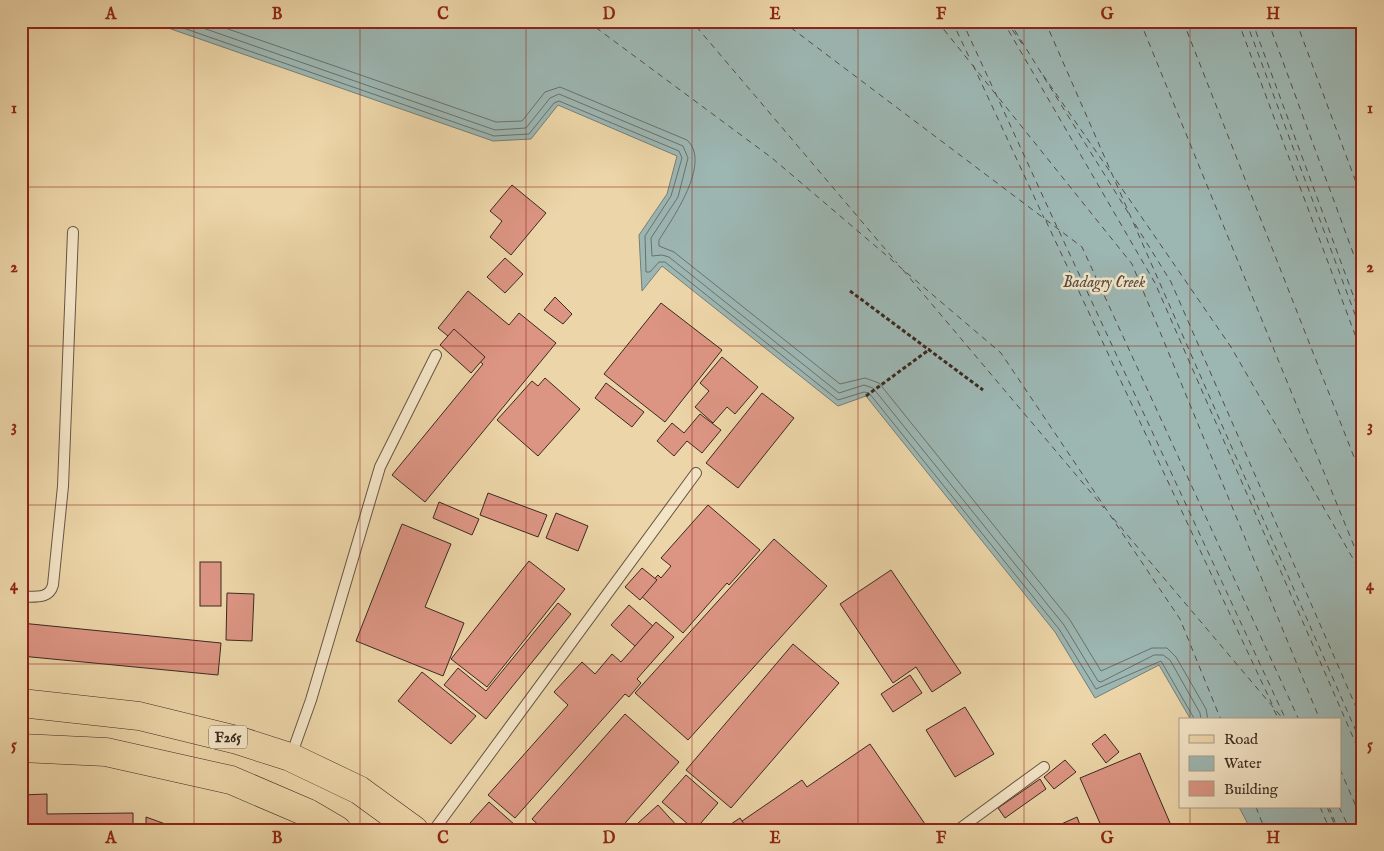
<svg xmlns="http://www.w3.org/2000/svg" width="1384" height="851" viewBox="0 0 1384 851" font-family="'IM FELL English',serif">
	<style>
		.water { fill: #9cb6b2; stroke: #757e78 }
		.lines { fill: none; stroke-linecap: round; stroke-linejoin: round }
		.shore { stroke: #6c706a; stroke-width: 1 }
		.ferry { stroke: #534d45; stroke-width: 1; stroke-dasharray: 6 5; stroke-linecap: butt }
		.building { fill: #dc9583; stroke: #3b2a21 }
		.service-casing { stroke: #675543; stroke-width: 12 }
		.primary-casing { stroke: #3b2a21; stroke-width: 29 }
		.path { stroke: #3b2a21; stroke-width: 3; stroke-dasharray: 4 2.5; stroke-linecap: butt }
		.service { stroke: #f3e4c6; stroke-width: 10 }
		.primary { stroke: #ecd5a8; stroke-width: 28 }
		.grid { fill: none; stroke: #8f2418; stroke-width: 1; stroke-opacity: 0.55 }
		.labels { text-anchor: middle; stroke-width: 5; stroke-linejoin: round; paint-order: stroke }
		.shield { fill: #f3e4c6; stroke: #726252; stroke-width: 1 }
		.shield-label { font-size: 14px; font-weight: bold; fill: #3b2a21 }
		.water-label { font-size: 16px; font-style: italic; fill: #534d45; stroke: #f3e4c6 }
		.neatline { fill: none; stroke: #8f2418; stroke-width: 2 }
		.grid-label { font-size: 16px; text-anchor: middle; font-weight: bold; fill: #8f2418 }
	</style>
	<rect width="100%" height="100%" fill="#ecd5a8"/>
	<filter id="stains"><feTurbulence type="fractalNoise" baseFrequency=".004" numOctaves="4"/><feColorMatrix values="0 0 0 0 .2 0 0 0 0 .09 0 0 0 0 .02 0 0 0 .5 -.17"/></filter>
	<radialGradient id="worn" r=".72"><stop offset=".6" stop-color="#630" stop-opacity="0"/><stop offset="1" stop-color="#630" stop-opacity=".3"/></radialGradient>
	<path class="water" d="M 148,21 L 1363,21 L 1363,830 L 1251,830 L 1239,807 L 1340,807 L 1340,720 L 1191,720 L 1159,665 L 1095,698 L 1055,632 L 866,396 L 838,406 L 662,266 L 642,291 L 639,235 L 667,194 L 677,156 L 558,105 L 531,139 L 493,141 Z"/>
	<g class="lines">
		<g class="shore">
			<path d="M 163,21 L 494,136 L 529,134 L 554,103 L 559,101 L 679,151 L 682,158 L 671,196 L 645,236 L 646,272 L 650,272 L 659,262 L 665,262 L 838,400 L 864,392 L 869,393 L 1059,629 L 1096,689 L 1161,661 L 1195,720"/>
			<path d="M 183,21 L 495,130 L 526,128 L 550,98 L 559,94 L 683,146 L 688,158 L 678,197 L 651,238 L 652,256 L 662,255 L 669,257 L 839,393 L 864,385 L 873,388 L 1064,625 L 1098,681 L 1101,682 L 1154,655 L 1163,655 L 1170,660 L 1200,713 L 1201,720"/>
			<path d="M 205,21 L 496,122 L 522,121 L 545,92 L 560,87 L 687,140 C 712,163 672,219 659,240 L 659,246 L 674,252 L 840,384 L 865,378 L 879,383 L 1070,620 L 1101,671 L 1152,648 L 1167,648 L 1176,657 L 1206,709 L 1208,720"/>
		</g>
		<g class="ferry">
			<path d="M 587,21 L 772,158 L 1001,353 L 1180,619 L 1221,720"/>
			<path d="M 687,21 L 695,25 L 897,263"/>
			<path d="M 782,21 L 1082,247 L 1299,720"/>
			<path d="M 937,21 L 1132,264 L 1320,720"/>
			<path d="M 952,21 L 970,59"/>
			<path d="M 962,21 L 992,86"/>
			<path d="M 1003,21 L 1155,283 L 1363,760"/>
			<path d="M 1006,21 L 1023,45"/>
			<path d="M 1009,21 L 1129,214"/>
			<path d="M 1045,21 L 1363,747"/>
			<path d="M 1140,21 L 1363,568"/>
			<path d="M 1183,21 L 1363,480"/>
			<path d="M 1238,21 L 1363,356"/>
			<path d="M 1246,21 L 1363,336"/>
			<path d="M 1252,21 L 1363,322"/>
			<path d="M 1268,21 L 1363,280"/>
			<path d="M 1296,21 L 1363,201"/>
			<path d="M 973,65 L 1044,218"/>
			<path d="M 1043,75 L 1111,173"/>
			<path d="M 995,92 L 1057,227"/>
			<path d="M 1116,180 L 1231,347 L 1363,576"/>
			<path d="M 1046,221 L 1272,704"/>
			<path d="M 1135,224 L 1171,282 L 1363,723"/>
			<path d="M 1059,231 L 1286,720"/>
			<path d="M 903,270 L 1104,508"/>
			<path d="M 1113,518 L 1284,720"/>
			<path d="M 1274,710 L 1279,720"/>
			<path d="M 1340,769 L 1363,823"/>
			<path d="M 1256,807 L 1265,830"/>
			<path d="M 1320,807 L 1330,830"/>
			<path d="M 1327,807 L 1337,830"/>
			<path d="M 1329,807 L 1335,822"/>
			<path d="M 1339,807 L 1350,830"/>
		</g>
	</g>
	<g class="building">
		<path d="M 512,185 L 546,213 L 511,255 L 490,237 L 502,221 L 490,211 Z"/>
		<path d="M 505,258 L 523,274 L 505,293 L 487,277 Z"/>
		<path d="M 468,291 L 509,325 L 519,313 L 556,343 L 425,502 L 392,475 L 483,364 L 438,328 Z"/>
		<path d="M 555,297 L 572,314 L 563,324 L 544,310 Z"/>
		<path d="M 661,303 L 722,350 L 665,422 L 604,374 Z"/>
		<path d="M 454,329 L 485,357 L 471,373 L 440,345 Z"/>
		<path d="M 722,357 L 758,387 L 735,414 L 727,407 L 713,423 L 695,407 L 709,391 L 700,383 Z"/>
		<path d="M 545,378 L 580,409 L 538,456 L 497,420 L 532,381 L 538,386 Z"/>
		<path d="M 606,383 L 644,412 L 632,427 L 595,398 Z"/>
		<path d="M 762,393 L 794,418 L 738,488 L 706,463 Z"/>
		<path d="M 700,414 L 721,430 L 702,453 L 687,441 L 674,456 L 657,441 L 672,423 L 684,433 Z"/>
		<path d="M 488,493 L 547,515 L 538,537 L 480,515 Z"/>
		<path d="M 439,502 L 479,519 L 472,535 L 433,518 Z"/>
		<path d="M 708,505 L 760,550 L 729,585 L 727,583 L 683,633 L 640,595 L 658,575 L 661,578 L 671,566 L 661,558 Z"/>
		<path d="M 556,513 L 588,526 L 578,551 L 546,538 Z"/>
		<path d="M 402,524 L 451,544 L 425,607 L 464,623 L 443,676 L 356,641 Z"/>
		<path d="M 774,539 L 827,586 L 688,740 L 635,693 Z"/>
		<path d="M 529,561 L 565,589 L 487,687 L 451,659 Z"/>
		<rect x="200" y="562" width="21" height="44"/>
		<path d="M 642,568 L 657,580 L 640,600 L 625,587 Z"/>
		<path d="M 891,570 L 961,673 L 932,692 L 916,667 L 893,683 L 840,604 Z"/>
		<path d="M 227,593 L 254,594 L 252,641 L 226,640 Z"/>
		<path d="M 558,603 L 571,614 L 486,719 L 444,685 L 458,668 L 486,691 Z"/>
		<path d="M 629,605 L 662,634 L 644,654 L 611,625 Z"/>
		<path d="M 656,622 L 674,637 L 637,679 L 641,683 L 629,697 L 625,694 L 515,818 L 488,795 L 568,705 L 554,692 L 582,662 L 595,674 L 612,654 L 621,662 Z"/>
		<path d="M 21,623 L 221,643 L 218,675 L 21,656 Z"/>
		<path d="M 793,644 L 839,683 L 731,808 L 686,770 Z"/>
		<path d="M 422,672 L 476,716 L 451,744 L 398,701 Z"/>
		<path d="M 910,675 L 922,693 L 893,712 L 881,694 Z"/>
		<path d="M 965,707 L 994,754 L 955,777 L 926,730 Z"/>
		<path d="M 625,714 L 679,762 L 619,830 L 544,830 L 532,819 Z"/>
		<path d="M 1105,734 L 1119,752 L 1106,763 L 1092,744 Z"/>
		<path d="M 870,744 L 925,824 L 917,830 L 729,830 L 802,780 L 807,787 Z"/>
		<path d="M 1140,753 L 1173,830 L 1103,830 L 1080,778 Z"/>
		<path d="M 1065,760 L 1076,772 L 1054,789 L 1044,777 Z"/>
		<path d="M 686,775 L 718,803 L 695,830 L 662,802 Z"/>
		<path d="M 1040,779 L 1046,789 L 1005,818 L 998,808 Z"/>
		<path d="M 47,794 L 47,814 L 133,813 L 133,830 L 21,830 L 21,795 Z"/>
		<path d="M 489,802 L 515,825 L 511,830 L 477,830 L 470,823 Z"/>
		<path d="M 658,805 L 679,828 L 678,830 L 642,830 L 637,824 Z"/>
		<path d="M 146,817 L 182,830 L 146,830 Z"/>
		<path d="M 1077,817 L 1082,830 L 1048,830 Z"/>
		<path d="M 740,818 L 748,830 L 722,830 Z"/>
	</g>
	<g class="lines">
		<defs>
			<g id="service">
				<path d="M 21,597 C 34,596 49,600 53,585 L 63,486 L 73,232"/>
				<path d="M 291,756 L 311,700 L 380,467 L 436,355"/>
				<path d="M 434,830 L 696,473"/>
				<path d="M 958,830 L 1044,767"/>
			</g>
			<g id="primary">
				<path d="M 21,703 L 139,716 L 237,740 L 290,757 L 359,790 L 414,830"/>
				<path d="M 21,748 L 106,752 L 231,780 L 308,813 L 337,830"/>
			</g>
		</defs>
		<use href="#service" class="service-casing"/>
		<use href="#primary" class="primary-casing"/>
		<g class="path">
			<path d="M 850,291 L 983,390"/>
			<path d="M 866,396 L 930,349"/>
		</g>
		<use href="#service" class="service"/>
		<use href="#primary" class="primary"/>
	</g>
	<path class="grid" d="M 194,21 L 194,830M 360,21 L 360,830M 526,21 L 526,830M 692,21 L 692,830M 858,21 L 858,830M 1024,21 L 1024,830M 1190,21 L 1190,720M 21,187 L 1363,187M 21,346 L 1363,346M 21,505 L 1363,505M 21,664 L 1363,664M 1190,807 L 1190,830"/>
	<g class="labels">
		<rect class="shield" x="209" y="725.5" width="38" height="23" rx="4"/>
		<g class="shield-label">
			<text x="228" y="742">F265</text>
		</g>
		<g class="water-label">
			<text x="1104" y="287">Badagry Creek</text>
		</g>
	</g>
	<rect width="1384" height="851" fill="none" stroke="#ecd5a8" stroke-width="55"/>
	<rect x="1179" y="718" width="162" height="90" fill="#f3e4c6" stroke="#a99a84"/>
	<rect x="1189" y="735" width="25" height="8" fill="#ecd5a8" stroke="#a99a84"/>
	<text x="1224" y="744" font-size="15" fill="#3b2a21">Road</text>
	<rect x="1189" y="756" width="25" height="15" fill="#9cb6b2" stroke="#a99a84"/>
	<text x="1224" y="768" font-size="15" fill="#3b2a21">Water</text>
	<rect x="1189" y="781" width="25" height="15" fill="#dc9583" stroke="#a99a84"/>
	<text x="1224" y="794" font-size="15" fill="#3b2a21">Building</text>
	<rect x="28" y="28" width="1328" height="796" class="neatline"/>
	<g class="grid-label">
		<text x="111" y="19">A</text>
		<text x="277" y="19">B</text>
		<text x="443" y="19">C</text>
		<text x="609" y="19">D</text>
		<text x="775" y="19">E</text>
		<text x="941" y="19">F</text>
		<text x="1107" y="19">G</text>
		<text x="1273" y="19">H</text>
		<text x="14" y="113">1</text>
		<text x="1370" y="113">1</text>
		<text x="14" y="272">2</text>
		<text x="1370" y="272">2</text>
		<text x="14" y="431">3</text>
		<text x="1370" y="431">3</text>
		<text x="14" y="590">4</text>
		<text x="1370" y="590">4</text>
		<text x="14" y="750">5</text>
		<text x="1370" y="750">5</text>
		<text x="111" y="843">A</text>
		<text x="277" y="843">B</text>
		<text x="443" y="843">C</text>
		<text x="609" y="843">D</text>
		<text x="775" y="843">E</text>
		<text x="941" y="843">F</text>
		<text x="1107" y="843">G</text>
		<text x="1273" y="843">H</text>
	</g>
	<rect width="100%" height="100%" filter="url(#stains)"/>
	<rect width="100%" height="100%" fill="url(#worn)"/>
</svg>
